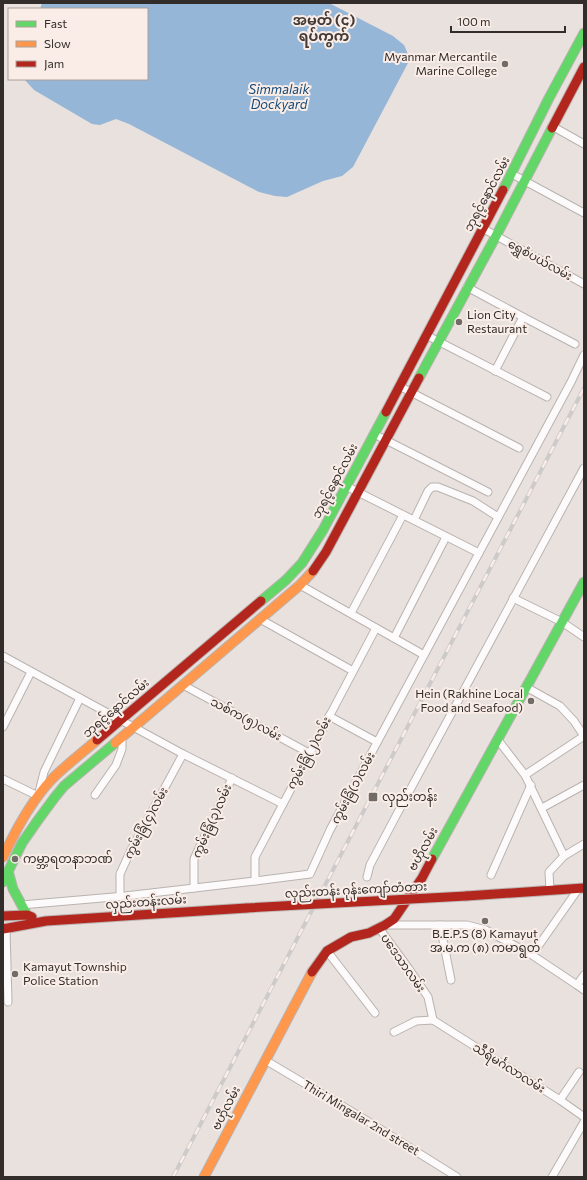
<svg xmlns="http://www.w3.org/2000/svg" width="587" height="1180" viewBox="0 0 587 1180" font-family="Commissioner,'Noto Sans Myanmar',sans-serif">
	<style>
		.water { fill: #96b6d7 }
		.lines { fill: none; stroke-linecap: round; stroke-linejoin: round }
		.street-casing { stroke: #b9b3b0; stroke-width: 9 }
		.fast-casing { stroke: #b9b3b0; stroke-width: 11 }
		.slow-casing { stroke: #b9b3b0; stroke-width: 11 }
		.jam-casing { stroke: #b9b3b0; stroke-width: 11 }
		.street { stroke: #fcfafa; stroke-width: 7 }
		.fast { stroke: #63d668; stroke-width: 9 }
		.slow { stroke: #ff974d; stroke-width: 9 }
		.jam { stroke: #b3261e; stroke-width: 9 }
		.rail-casing { stroke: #cdcbca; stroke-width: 4 }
		.rail { stroke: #faede7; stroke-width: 2.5; stroke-dasharray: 8; stroke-linecap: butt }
		.jam-bridge-casing { stroke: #c2bfbd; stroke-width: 11; stroke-linecap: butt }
		.jam-bridge { stroke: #b3261e; stroke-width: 9 }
		.poi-dot { fill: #726c69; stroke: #faede7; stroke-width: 1.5 }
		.labels { text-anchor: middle; stroke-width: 4; stroke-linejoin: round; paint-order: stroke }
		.poi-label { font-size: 12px; fill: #322d2a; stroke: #faede7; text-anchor: start }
		.street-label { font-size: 12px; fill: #322d2a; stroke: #faede7 }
		.water-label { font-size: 13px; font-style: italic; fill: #134877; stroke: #faede7 }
		.quarter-label { font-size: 14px; font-weight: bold; fill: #453b36; stroke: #faede7 }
	</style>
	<rect width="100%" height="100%" fill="#e9e1de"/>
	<path class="water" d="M 42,3 L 329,3 L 393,36 L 404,45 L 408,54 L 408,63 L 353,167 L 342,176 L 323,181 L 287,197 L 275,196 L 259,192 L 129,124 L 116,119 L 100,125 L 92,124 L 34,90 L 24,79 L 147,79 L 147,9 L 40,9 Z"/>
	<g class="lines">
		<defs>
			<g id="street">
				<path d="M 552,126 L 584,144"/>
				<path d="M 512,174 L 584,213"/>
				<path d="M 482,228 L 584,284"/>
				<path d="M 467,287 L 523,317 L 575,344"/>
				<path d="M 426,335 L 547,397"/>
				<path d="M 495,371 L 523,317"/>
				<path d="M 399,386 L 519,448"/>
				<path d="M 374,434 L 488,492"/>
				<path d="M 346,486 L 479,553"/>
				<path d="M 414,520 L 428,491 L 432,487 L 438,487 L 473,501 L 498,517"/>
				<path d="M 300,585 L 424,655"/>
				<path d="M 513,598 L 562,622 L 584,637"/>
				<path d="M 351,613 L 403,515"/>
				<path d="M 260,619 L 353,671"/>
				<path d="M 394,638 L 446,537"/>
				<path d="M 3,656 L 183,754 L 283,804"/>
				<path d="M 183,685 L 309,753"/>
				<path d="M 526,687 L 560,706 L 574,721 L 584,736"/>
				<path d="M 329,716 L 377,742"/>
				<path d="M 3,727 L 31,672"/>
				<path d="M 498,740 L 525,775 L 564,856"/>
				<path d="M 525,775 L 584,736"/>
				<path d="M 3,779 L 38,796 L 44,772 L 80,698"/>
				<path d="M 95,795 L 116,765 L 122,749 L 122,737"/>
				<path d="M 542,808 L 584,785"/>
				<path d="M 491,875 L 531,785"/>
				<path d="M 367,877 L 370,865 L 397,814 L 584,468"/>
				<path d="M 255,881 L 255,857 L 376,628"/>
				<path d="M 194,888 L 194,859 L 232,778"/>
				<path d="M 550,890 L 549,872 L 564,856 L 584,844"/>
				<path d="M 120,896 L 120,874 L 130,852 L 183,754"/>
				<path d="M 21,905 L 125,896 L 255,881 L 310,874 L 330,830 L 571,382 L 584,355"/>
				<path d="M 385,925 L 467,925 L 486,930 L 532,955 L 577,985 L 584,990"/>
				<path d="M 440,925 L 451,980"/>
				<path d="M 379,928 L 409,969 L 428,997 L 433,1020"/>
				<path d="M 6,929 L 8,1002"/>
				<path d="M 327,951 L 375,1013"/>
				<path d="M 532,955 L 579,888"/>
				<path d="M 577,985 L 584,975"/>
				<path d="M 433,1020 L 560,1100 L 584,1117"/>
				<path d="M 394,1032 L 416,1021 L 433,1020"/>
				<path d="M 265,1060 L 361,1117 L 457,1177"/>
				<path d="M 560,1100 L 579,1072"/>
				<path d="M 552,1177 L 584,1122"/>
			</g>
			<g id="fast">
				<path d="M 503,190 L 549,98 L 584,33"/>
				<path d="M 419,378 L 496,236 L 552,128"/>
				<path d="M 261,601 L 286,580 L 302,563 L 323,530 L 386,412"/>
				<path d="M 432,859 L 584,582"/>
				<path d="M 8,871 L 13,889 L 27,915"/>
				<path d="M 3,882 L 22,843 L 38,820 L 55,797 L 64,786 L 115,743"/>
			</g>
			<g id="slow">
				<path d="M 115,743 L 300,585 L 313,571"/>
				<path d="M 3,857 C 16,829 31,801 52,779 C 66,765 82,753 97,740"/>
				<path d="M 204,1177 L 312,972"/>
			</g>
			<g id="jam">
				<path d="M 552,128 L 584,67"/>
				<path d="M 386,412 L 503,190"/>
				<path d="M 313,571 L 326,552 L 419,378"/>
				<path d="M 97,740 L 261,601"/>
				<path d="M 466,896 L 584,888"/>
				<path d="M 3,916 L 27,915 L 32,917"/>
				<path d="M 3,929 L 46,921 L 247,908"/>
				<path d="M 312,972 L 327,951 L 351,937 L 369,933 L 385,925 L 394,919 L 422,878 L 432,859"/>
			</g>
		</defs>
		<use href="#street" class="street-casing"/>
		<use href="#fast" class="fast-casing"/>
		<use href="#slow" class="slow-casing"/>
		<use href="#jam" class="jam-casing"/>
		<use href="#street" class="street"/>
		<use href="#fast" class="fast"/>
		<use href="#slow" class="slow"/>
		<use href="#jam" class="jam"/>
		<defs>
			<path id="rail" d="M 173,1177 L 584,388"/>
		</defs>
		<use href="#rail" class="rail-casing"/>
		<use href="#rail" class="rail"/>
		<defs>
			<path id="jam-bridge" d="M 247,908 L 466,896"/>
		</defs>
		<use href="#jam-bridge" class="jam-bridge-casing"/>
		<use href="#jam-bridge" class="jam-bridge"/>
	</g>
	<g class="poi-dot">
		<circle cx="505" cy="64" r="4"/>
		<circle cx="459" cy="322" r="4"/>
		<circle cx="531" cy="701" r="4"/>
		<rect x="368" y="792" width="10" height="10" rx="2"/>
		<circle cx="15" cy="859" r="4"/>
		<circle cx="485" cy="921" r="4"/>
		<circle cx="15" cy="974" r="4"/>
	</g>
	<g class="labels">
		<g class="poi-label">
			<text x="497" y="61" text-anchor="end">Myanmar Mercantile<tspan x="497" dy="14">Marine College</tspan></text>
			<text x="467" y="319">Lion City<tspan x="467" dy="14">Restaurant</tspan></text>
			<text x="523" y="698" text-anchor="end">Hein (Rakhine Local<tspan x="523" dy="14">Food and Seafood)</tspan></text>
			<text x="382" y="801">လှည်းတန်း</text>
			<text x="23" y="863">ကမ္ဘာ့ရတနာဘဏ်</text>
			<text x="485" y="938" text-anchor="middle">B.E.P.S (8) Kamayut<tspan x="485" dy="14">အ.မ.က (၈) ကမာရွတ်</tspan></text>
			<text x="23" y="971">Kamayut Township<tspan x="23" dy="14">Police Station</tspan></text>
		</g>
		<g class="street-label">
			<text transform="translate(487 194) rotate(-62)" y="4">ဘုရင့်နောင်လမ်း</text>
			<text transform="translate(540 260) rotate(29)" y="4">ရွှေစံပယ်လမ်း</text>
			<text transform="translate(335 481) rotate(-62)" y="4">ဘုရင့်နောင်လမ်း</text>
			<text transform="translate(116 708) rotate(-41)" y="4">ဘုရင့်နောင်လမ်း</text>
			<text transform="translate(246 719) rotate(28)" y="4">သစ်က(၅)လမ်း</text>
			<text transform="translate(309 753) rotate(-62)" y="4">ကွမ်းခြံ(၂)လမ်း</text>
			<text transform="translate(353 788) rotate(-62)" y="4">ကွမ်းခြံ(၁)လမ်း</text>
			<text transform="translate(212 821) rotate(-66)" y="4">ကွမ်းခြံ(၃)လမ်း</text>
			<text transform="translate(146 823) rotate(-62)" y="4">ကွမ်းခြံ(၄)လမ်း</text>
			<text transform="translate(423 849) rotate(-61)" y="4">ဗဟိုလမ်း</text>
			<text transform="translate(356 890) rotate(-3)" y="4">လှည်းတန်း ဂုန်းကျော်တံတား</text>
			<text transform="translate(146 902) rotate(-4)" y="4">လှည်းတန်းလမ်း</text>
			<text transform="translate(403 963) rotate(55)" y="4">ပဒေသာလမ်း</text>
			<text transform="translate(509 1068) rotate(32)" y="4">သီရိမင်္ဂလာလမ်း</text>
			<text transform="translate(226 1108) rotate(-63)" y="4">ဗဟိုလမ်း</text>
			<text transform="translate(361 1118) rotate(31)" y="4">Thiri Mingalar 2nd street</text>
		</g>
		<g class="water-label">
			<text x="279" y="94">Simmalaik<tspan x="279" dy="15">Dockyard</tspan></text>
		</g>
		<g class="quarter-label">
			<text x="324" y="25">အမှတ် (၄)<tspan x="324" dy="16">ရပ်ကွက်</tspan></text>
		</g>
	</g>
	<rect width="587" height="1180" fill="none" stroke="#322d2a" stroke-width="8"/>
	<rect x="8" y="8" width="140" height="72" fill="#faede7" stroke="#aaa09b"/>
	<rect x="16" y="21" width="20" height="6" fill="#63d668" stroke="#aaa09b"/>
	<text x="44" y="28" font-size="12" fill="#322d2a">Fast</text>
	<rect x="16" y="41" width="20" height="6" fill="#ff974d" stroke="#aaa09b"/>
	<text x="44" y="48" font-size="12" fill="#322d2a">Slow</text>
	<rect x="16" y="61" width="20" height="6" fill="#b3261e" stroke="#aaa09b"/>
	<text x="44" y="68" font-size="12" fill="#322d2a">Jam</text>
	<path d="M451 26v6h114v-6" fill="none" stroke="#322d2a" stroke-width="2"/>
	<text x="457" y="26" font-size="12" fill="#322d2a" stroke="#faede7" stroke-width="3" paint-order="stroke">100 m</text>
</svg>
